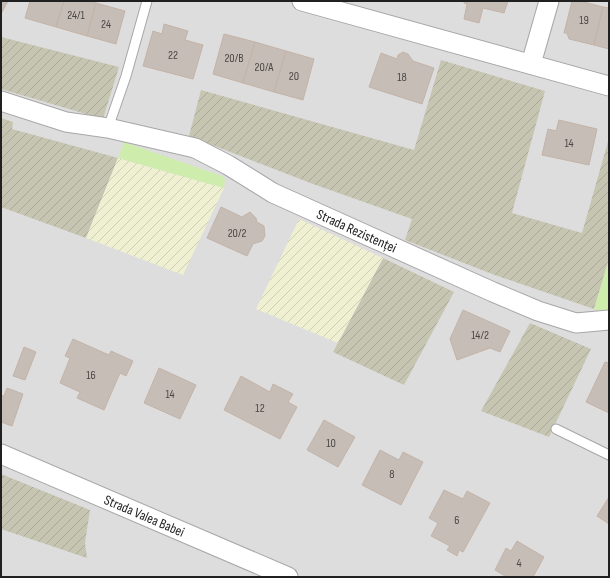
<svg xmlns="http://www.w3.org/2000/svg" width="610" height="578" viewBox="0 0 610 578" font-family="'Sofia Sans Condensed',sans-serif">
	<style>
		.residential { fill: #dedddd }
		.construction { fill: url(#construction-furrows) }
		.farmland { fill: url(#farmland-furrows) }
		.grass { fill: #ceecac }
		.building { fill: #c6bdb6; stroke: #c3b3a8 }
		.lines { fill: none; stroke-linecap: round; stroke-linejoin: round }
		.service-casing { stroke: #a7a7a7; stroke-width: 11 }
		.minor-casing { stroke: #a7a7a7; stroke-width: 21 }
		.service { stroke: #fff; stroke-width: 9 }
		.minor { stroke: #fff; stroke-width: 19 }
		.labels { text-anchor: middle; stroke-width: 3; stroke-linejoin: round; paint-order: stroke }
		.number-label { font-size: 12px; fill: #4a4746 }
		.street-label { font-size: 14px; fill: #202020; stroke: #fff }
	</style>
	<defs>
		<pattern id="construction-furrows" width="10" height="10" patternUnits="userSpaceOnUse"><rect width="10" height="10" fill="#c6c5b2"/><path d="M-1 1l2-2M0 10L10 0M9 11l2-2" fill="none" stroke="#aaa999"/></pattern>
		<pattern id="farmland-furrows" width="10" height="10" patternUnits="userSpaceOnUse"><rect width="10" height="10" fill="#eff0d2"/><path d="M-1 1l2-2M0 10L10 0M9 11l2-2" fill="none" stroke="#cdceb4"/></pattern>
	</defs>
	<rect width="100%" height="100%" fill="#f1ede7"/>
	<rect class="residential" x="1" y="1" width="608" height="576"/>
	<g class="construction">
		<path d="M 1,37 L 119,67 L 103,119 L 1,89 Z"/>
		<path d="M 441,60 L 545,91 L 512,213 L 582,233 L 609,138 L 609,259 L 594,309 L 492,274 L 405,240 L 412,219 L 313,184 L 189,136 L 201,90 L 414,150 Z"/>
		<path d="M 1,118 L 13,122 L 12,129 L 118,158 L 86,238 L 1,207 Z"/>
		<path d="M 383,258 L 454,292 L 404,385 L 333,352 Z"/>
		<path d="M 530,323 L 591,349 L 549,437 L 481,411 Z"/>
		<path d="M 1,474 L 90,510 L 85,543 L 87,558 L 1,529 Z"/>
	</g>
	<g class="farmland">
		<path d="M 118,158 L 224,188 L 183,275 L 86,238 Z"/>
		<path d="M 299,219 L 383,258 L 338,343 L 256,309 Z"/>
	</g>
	<g class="grass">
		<path d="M 124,142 L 222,176 L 225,180 L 224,188 L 118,158 Z"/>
		<path d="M 609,259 L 609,313 L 594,309 Z"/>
	</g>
	<g class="building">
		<path d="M 1,1 L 8,1 L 1,14 Z"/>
		<path d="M 30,1 L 64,1 L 56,27 L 25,18 Z"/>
		<path d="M 64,1 L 90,1 L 96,3 L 87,36 L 56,27 Z"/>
		<path d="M 464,1 L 508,1 L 504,13 L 483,8 L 479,23 L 464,19 L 467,4 L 464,3 Z"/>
		<path d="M 572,1 L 580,1 L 603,7 L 594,45 L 569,39 L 567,33 L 564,33 Z"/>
		<path d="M 96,3 L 125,11 L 116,44 L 87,36 Z"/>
		<path d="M 603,7 L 609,8 L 609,49 L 594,45 Z"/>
		<path d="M 164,24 L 188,31 L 185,40 L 203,45 L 193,79 L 143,66 L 153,31 L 162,34 Z"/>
		<path d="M 224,34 L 255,42 L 243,83 L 213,74 Z"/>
		<path d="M 255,42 L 286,51 L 274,92 L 243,83 Z"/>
		<path d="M 286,51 L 314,59 L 303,100 L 274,92 Z"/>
		<path d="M 403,52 L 408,54 L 413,61 L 434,68 L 422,104 L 369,87 L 381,53 L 397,59 L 398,55 Z"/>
		<path d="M 559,120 L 597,129 L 589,165 L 542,155 L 548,129 L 556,131 Z"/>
		<path d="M 221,207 L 242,217 L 250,212 L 256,218 L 257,222 L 264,226 L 265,236 L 262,241 L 253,244 L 247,256 L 207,238 Z"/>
		<path d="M 463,310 L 510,331 L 500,352 L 490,348 L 457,360 L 450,339 Z"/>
		<path d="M 73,339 L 109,355 L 111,351 L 133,361 L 126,376 L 120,373 L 104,410 L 77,398 L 80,392 L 60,383 L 70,358 L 65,356 Z"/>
		<path d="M 24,347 L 36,352 L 25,380 L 13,376 Z"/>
		<path d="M 605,362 L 609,363 L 609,413 L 586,402 Z"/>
		<path d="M 159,368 L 196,385 L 180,419 L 144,403 Z"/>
		<path d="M 241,376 L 270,392 L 273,384 L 293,394 L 288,402 L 297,407 L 280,439 L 224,410 Z"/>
		<path d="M 7,388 L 23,394 L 12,426 L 1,422 L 1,395 L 4,396 Z"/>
		<path d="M 324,420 L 355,437 L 338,467 L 307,450 Z"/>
		<path d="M 380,450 L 399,460 L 403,452 L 423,462 L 401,505 L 362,485 Z"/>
		<path d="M 444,490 L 463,499 L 467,491 L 490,503 L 463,552 L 459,550 L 457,556 L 447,550 L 450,546 L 431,536 L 438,523 L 429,518 Z"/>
		<path d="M 609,497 L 609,524 L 597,516 Z"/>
		<path d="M 517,541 L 544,557 L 533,577 L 507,577 L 495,570 L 506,548 L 511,551 Z"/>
	</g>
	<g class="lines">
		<defs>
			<g id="service">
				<path d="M 108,128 L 126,76 L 147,1"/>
				<path d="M 556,429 L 609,455"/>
			</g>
			<g id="minor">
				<path d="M 302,1 L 609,86"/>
				<path d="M 531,64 L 549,1"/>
				<path id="s1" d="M 1,101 L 66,122 L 108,128 L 195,148 L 228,165 L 273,193 L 493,292 L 538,311 L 576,323 L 609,320"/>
				<path id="s2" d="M 1,454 L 288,577"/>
			</g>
		</defs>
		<use href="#service" class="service-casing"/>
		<use href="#minor" class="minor-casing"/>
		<use href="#service" class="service"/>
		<use href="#minor" class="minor"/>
	</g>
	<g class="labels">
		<g class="number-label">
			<text x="76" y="19">24/1</text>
			<text x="584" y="24">19</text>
			<text x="106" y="28">24</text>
			<text x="173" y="59">22</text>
			<text x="234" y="62">20/B</text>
			<text x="264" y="71">20/A</text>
			<text x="294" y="80">20</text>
			<text x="402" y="81">18</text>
			<text x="569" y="147">14</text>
			<text x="237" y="237">20/2</text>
			<text x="480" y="339">14/2</text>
			<text x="91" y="379">16</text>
			<text x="170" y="398">14</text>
			<text x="260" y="412">12</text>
			<text x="331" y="447">10</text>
			<text x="392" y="478">8</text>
			<text x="457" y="524">6</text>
			<text x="519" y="567">4</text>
		</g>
		<g class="street-label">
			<text dy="5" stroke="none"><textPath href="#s1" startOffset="382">Strada Rezistenței</textPath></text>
			<text dy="5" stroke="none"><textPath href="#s2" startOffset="156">Strada Valea Babei</textPath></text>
		</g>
	</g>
	<rect width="610" height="578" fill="none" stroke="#202020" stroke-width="4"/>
</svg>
